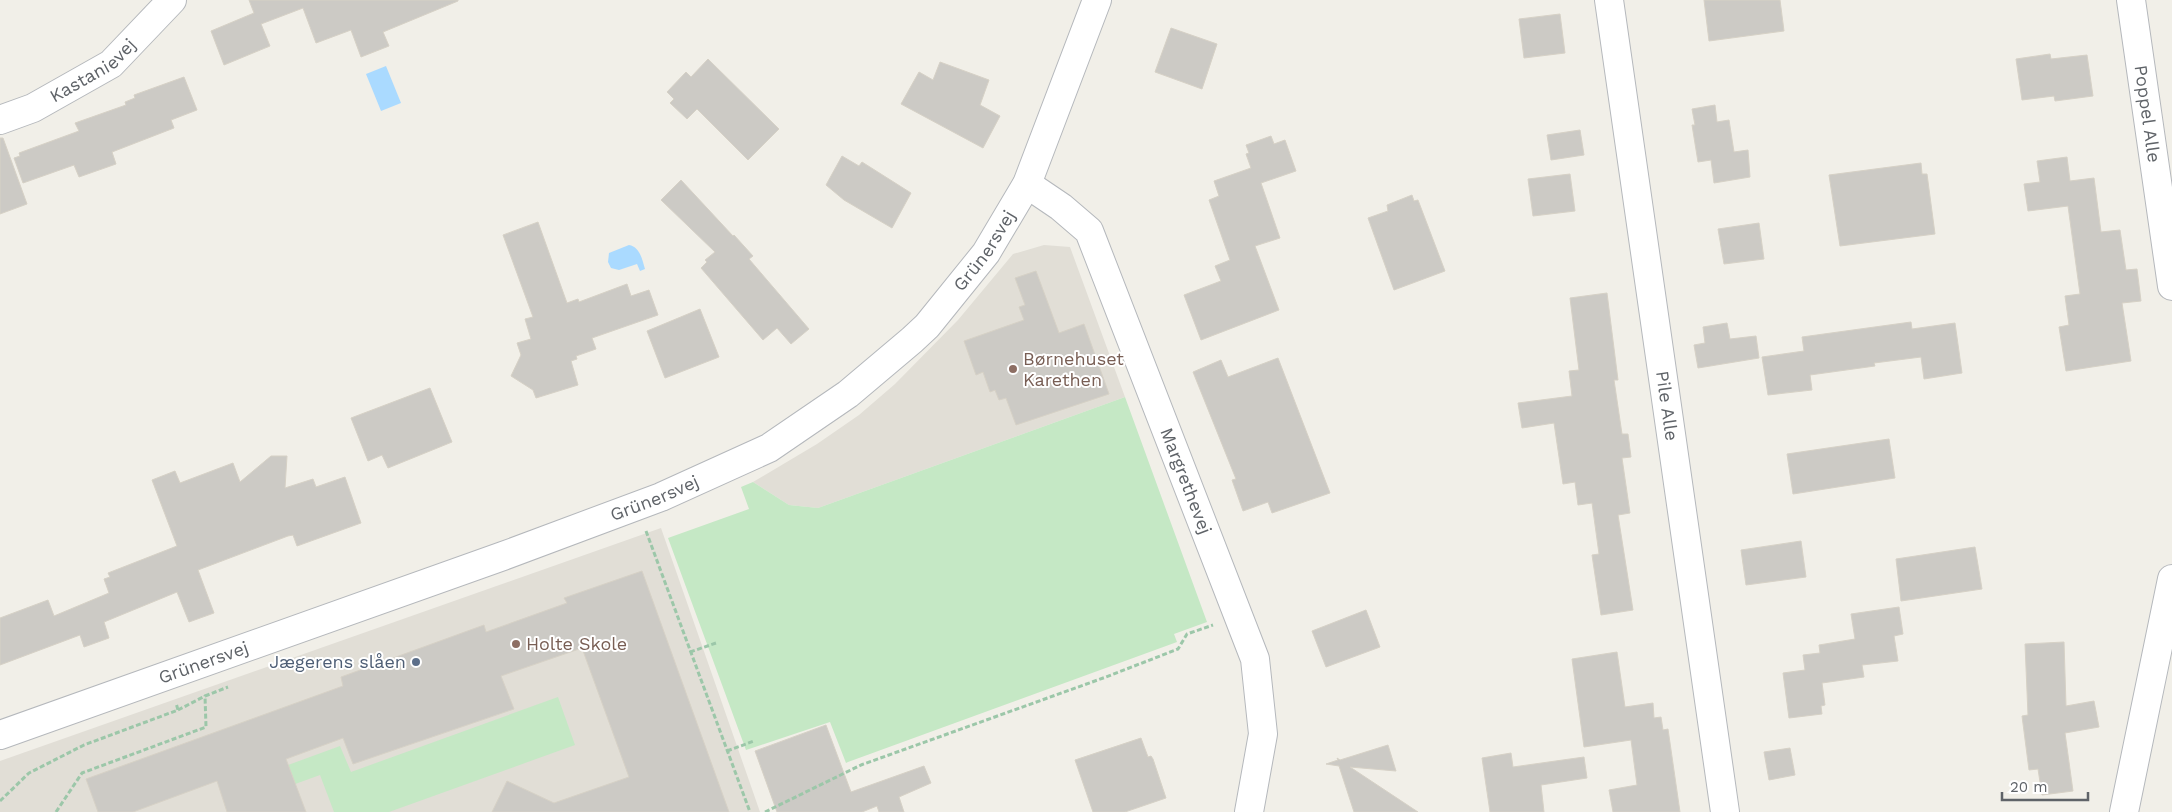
<svg xmlns="http://www.w3.org/2000/svg" width="2172" height="812" viewBox="0 0 2172 812" font-family="'Work Sans',sans-serif">
	<style>
		.education { fill: #e1ded6 }
		.green { fill: #c5e8c5 }
		.water { fill: #aadaff }
		.building { fill: #cccac5; stroke: #d6d1c6 }
		.lines { fill: none; stroke-linecap: round; stroke-linejoin: round }
		.street-casing { stroke: #b5b8bc; stroke-width: 30 }
		.path { stroke: #9cc7a9; stroke-width: 3; stroke-dasharray: 5 2.5; stroke-linecap: butt }
		.street { stroke: #fff; stroke-width: 28 }
		.education-dot { fill: #8d6e63; stroke: #fff; stroke-width: 2 }
		.service-dot { fill: #5c6f8a; stroke: #fff; stroke-width: 2 }
		.labels { text-anchor: middle; stroke-width: 4; stroke-linejoin: round; paint-order: stroke }
		.street-label { font-size: 18px; fill: #5f6368; stroke: #fff }
		.education-label { font-size: 18px; fill: #785e54; stroke: #fff; text-anchor: start }
		.service-label { font-size: 18px; fill: #4e5e75; stroke: #fff; text-anchor: end }
	</style>
	<rect width="100%" height="100%" fill="#f1efe8"/>
	<g class="education">
		<path d="M 1044,245 L 1070,247 L 1125,397 L 818,508 L 789,505 L 753,482 L 817,444 L 859,415 L 895,384 L 958,320 L 1013,254 Z"/>
		<path d="M 661,528 L 760,812 L 0,812 L 0,761 Z"/>
	</g>
	<g class="green">
		<path d="M 1125,397 L 1207,622 L 1174,634 L 1177,642 L 848,762 L 846,763 L 830,722 L 746,750 L 668,538 L 749,509 L 741,487 L 753,482 L 789,505 L 818,508 Z"/>
		<path d="M 558,697 L 575,745 L 389,812 L 334,812 L 320,775 L 254,799 L 247,780 L 340,746 L 351,772 Z"/>
	</g>
	<g class="water">
		<path d="M 386,66 L 401,103 L 381,111 L 366,74 Z"/>
		<path d="M 629,245 C 640,247 642,259 645,269 L 640,271 L 637,264 L 619,270 L 611,268 L 608,262 L 609,253 Z"/>
	</g>
	<g class="building">
		<path d="M 249,0 L 458,0 L 458,1 L 383,32 L 389,46 L 361,57 L 351,30 L 316,43 L 303,8 L 261,24 L 270,46 L 224,65 L 211,31 L 254,13 Z"/>
		<path d="M 1704,0 L 1780,0 L 1784,31 L 1709,41 Z"/>
		<path d="M 1560,14 L 1565,53 L 1524,58 L 1519,19 Z"/>
		<path d="M 1171,28 L 1217,44 L 1202,89 L 1155,72 Z"/>
		<path d="M 2050,54 L 2051,59 L 2087,55 L 2093,96 L 2055,101 L 2054,96 L 2022,100 L 2016,59 Z"/>
		<path d="M 708,59 L 779,129 L 748,160 L 697,109 L 687,119 L 670,103 L 674,99 L 667,92 L 686,72 L 691,77 Z"/>
		<path d="M 940,62 L 989,80 L 980,105 L 1000,116 L 983,148 L 901,104 L 919,72 L 933,80 Z"/>
		<path d="M 184,77 L 197,110 L 171,120 L 174,128 L 112,152 L 116,164 L 79,177 L 74,165 L 23,183 L 14,158 L 20,156 L 19,153 L 79,131 L 75,123 L 126,105 L 125,102 L 135,98 L 134,95 Z"/>
		<path d="M 1715,105 L 1717,122 L 1729,120 L 1734,152 L 1748,150 L 1750,177 L 1714,183 L 1711,160 L 1698,162 L 1692,125 L 1695,125 L 1692,109 Z"/>
		<path d="M 1580,130 L 1584,155 L 1551,160 L 1547,135 Z"/>
		<path d="M 1271,136 L 1274,144 L 1285,140 L 1296,171 L 1261,183 L 1280,238 L 1255,246 L 1279,310 L 1201,340 L 1184,295 L 1221,281 L 1215,266 L 1230,260 L 1209,200 L 1219,196 L 1214,181 L 1251,168 L 1246,154 L 1249,153 L 1246,145 Z"/>
		<path d="M 0,138 L 3,138 L 27,204 L 0,214 Z"/>
		<path d="M 842,156 L 859,166 L 862,162 L 911,193 L 892,228 L 844,200 L 826,185 Z"/>
		<path d="M 2067,157 L 2070,181 L 2094,178 L 2101,232 L 2120,230 L 2126,270 L 2137,269 L 2141,301 L 2122,303 L 2131,361 L 2066,371 L 2059,327 L 2069,325 L 2065,296 L 2080,294 L 2068,206 L 2028,211 L 2024,184 L 2040,182 L 2037,161 Z"/>
		<path d="M 1921,163 L 1922,174 L 1927,174 L 1935,234 L 1840,246 L 1829,175 Z"/>
		<path d="M 1570,174 L 1575,211 L 1533,216 L 1528,179 Z"/>
		<path d="M 681,180 L 733,236 L 734,235 L 753,256 L 749,259 L 809,329 L 791,344 L 777,328 L 763,340 L 701,268 L 707,262 L 705,260 L 715,252 L 661,200 Z"/>
		<path d="M 1412,195 L 1414,201 L 1418,200 L 1445,271 L 1394,290 L 1368,218 L 1388,211 L 1387,205 Z"/>
		<path d="M 538,222 L 567,303 L 578,299 L 579,302 L 627,284 L 631,296 L 649,290 L 658,315 L 592,338 L 596,349 L 576,356 L 577,359 L 571,361 L 578,385 L 536,398 L 533,390 L 511,376 L 521,355 L 517,343 L 531,339 L 525,319 L 533,317 L 503,235 Z"/>
		<path d="M 1759,223 L 1764,259 L 1724,264 L 1718,229 Z"/>
		<path d="M 1036,271 L 1059,333 L 1084,324 L 1109,394 L 1016,425 L 1006,398 L 999,400 L 995,390 L 990,392 L 983,372 L 976,375 L 964,341 L 1024,320 L 1019,307 L 1025,305 L 1015,278 Z"/>
		<path d="M 1607,293 L 1618,380 L 1614,380 L 1622,434 L 1628,434 L 1631,457 L 1622,458 L 1630,513 L 1618,515 L 1633,610 L 1601,615 L 1592,555 L 1599,554 L 1592,503 L 1578,505 L 1575,482 L 1563,484 L 1554,423 L 1522,428 L 1518,403 L 1572,396 L 1569,371 L 1579,370 L 1570,298 Z"/>
		<path d="M 700,309 L 719,357 L 665,378 L 647,331 Z"/>
		<path d="M 1911,322 L 1912,329 L 1955,323 L 1962,373 L 1924,379 L 1921,357 L 1874,363 L 1875,366 L 1810,375 L 1812,390 L 1768,395 L 1762,357 L 1804,351 L 1802,337 Z"/>
		<path d="M 1727,323 L 1730,339 L 1756,336 L 1759,358 L 1698,368 L 1694,345 L 1705,343 L 1703,327 Z"/>
		<path d="M 1278,358 L 1330,493 L 1272,513 L 1268,502 L 1243,511 L 1232,480 L 1236,479 L 1193,372 L 1221,360 L 1228,377 Z"/>
		<path d="M 430,388 L 452,442 L 388,468 L 382,455 L 368,461 L 351,418 Z"/>
		<path d="M 1889,439 L 1895,478 L 1793,494 L 1787,454 Z"/>
		<path d="M 271,456 L 287,456 L 285,488 L 313,479 L 316,487 L 345,477 L 361,523 L 297,546 L 293,535 L 288,536 L 198,570 L 214,613 L 189,622 L 177,592 L 104,622 L 109,638 L 84,647 L 80,635 L 0,665 L 0,618 L 48,600 L 54,616 L 109,593 L 104,579 L 110,577 L 108,573 L 177,546 L 152,480 L 175,471 L 180,483 L 233,463 L 240,482 Z"/>
		<path d="M 1801,541 L 1806,577 L 1746,585 L 1741,550 Z"/>
		<path d="M 1975,547 L 1982,589 L 1901,601 L 1896,559 Z"/>
		<path d="M 642,571 L 729,812 L 492,812 L 507,781 L 554,803 L 629,777 L 582,648 L 501,676 L 514,709 L 353,764 L 343,738 L 286,759 L 306,812 L 227,812 L 217,781 L 133,812 L 98,812 L 86,779 L 343,686 L 341,677 L 484,625 L 486,632 L 567,603 L 564,598 Z"/>
		<path d="M 1899,607 L 1903,634 L 1894,636 L 1898,661 L 1862,665 L 1864,677 L 1822,683 L 1825,705 L 1821,706 L 1822,714 L 1789,718 L 1783,673 L 1805,670 L 1803,655 L 1820,653 L 1819,645 L 1855,639 L 1851,614 Z"/>
		<path d="M 1366,610 L 1380,647 L 1326,667 L 1312,631 Z"/>
		<path d="M 2064,642 L 2066,706 L 2094,701 L 2099,727 L 2065,733 L 2073,791 L 2042,795 L 2038,769 L 2029,770 L 2022,716 L 2028,715 L 2025,644 Z"/>
		<path d="M 1617,652 L 1625,707 L 1653,703 L 1654,718 L 1661,717 L 1663,730 L 1668,729 L 1680,812 L 1613,812 L 1609,790 L 1637,785 L 1631,740 L 1584,747 L 1572,659 Z"/>
		<path d="M 826,725 L 851,792 L 924,766 L 931,783 L 899,797 L 904,812 L 879,812 L 877,806 L 862,812 L 777,812 L 755,751 Z"/>
		<path d="M 1141,738 L 1148,757 L 1151,756 L 1153,759 L 1166,798 L 1125,812 L 1093,812 L 1075,760 Z"/>
		<path d="M 1388,745 L 1396,771 L 1350,767 L 1418,812 L 1354,812 L 1339,766 L 1326,764 L 1338,760 L 1337,758 L 1340,760 Z"/>
		<path d="M 1790,748 L 1795,775 L 1769,780 L 1764,752 Z"/>
		<path d="M 1511,753 L 1513,767 L 1584,757 L 1587,778 L 1541,785 L 1544,812 L 1490,812 L 1482,758 Z"/>
	</g>
	<g class="lines">
		<defs>
			<g id="street">
				<path id="s1" d="M 1609,0 L 1725,812"/>
				<path id="s2" d="M 2131,0 L 2172,286"/>
				<path id="s3" d="M 0,120 L 33,108 L 111,64 L 172,0"/>
				<path id="s4" d="M 1027,184 L 1061,207 L 1089,231 L 1255,659 L 1263,734 L 1249,812"/>
				<path id="s5" d="M 0,735 L 503,556 L 661,497 L 769,448 L 848,394 L 912,340 L 927,326 L 986,253 L 1027,184 L 1097,0"/>
				<path d="M 2124,812 L 2172,579"/>
			</g>
		</defs>
		<use href="#street" class="street-casing"/>
		<g class="path">
			<path d="M 646,531 L 750,812"/>
			<path d="M 690,652 L 716,643"/>
			<path d="M 178,710 L 205,696"/>
			<path d="M 727,751 L 754,741"/>
			<path d="M 0,801 L 29,773 L 84,745 L 178,710 L 176,703"/>
			<path d="M 56,812 L 82,773 L 206,727 L 205,696 L 228,687"/>
			<path d="M 765,812 L 861,765 L 1106,677 L 1178,649 L 1187,634 L 1213,625"/>
		</g>
		<use href="#street" class="street"/>
	</g>
	<g class="education-dot">
		<circle cx="1013" cy="369" r="5"/>
		<circle cx="516" cy="644" r="5"/>
	</g>
	<circle class="service-dot" cx="416" cy="662" r="5"/>
	<g class="labels">
		<g class="street-label">
			<text dy="6" stroke="none"><textPath href="#s3" startOffset="106">Kastanievej</textPath></text>
			<text dy="6" stroke="none"><textPath href="#s2" startOffset="115">Poppel Alle</textPath></text>
			<text dy="6" stroke="none"><textPath href="#s5" startOffset="1116">Grünersvej</textPath></text>
			<text dy="6" stroke="none"><textPath href="#s1" startOffset="410">Pile Alle</textPath></text>
			<text dy="6" stroke="none"><textPath href="#s4" startOffset="346">Margrethevej</textPath></text>
			<text dy="6" stroke="none"><textPath href="#s5" startOffset="696">Grünersvej</textPath></text>
			<text dy="6" stroke="none"><textPath href="#s5" startOffset="216">Grünersvej</textPath></text>
		</g>
		<g class="education-label">
			<text x="1023" y="365">Børnehuset<tspan x="1023" dy="21">Karethen</tspan></text>
			<text x="526" y="650">Holte Skole</text>
		</g>
		<g class="service-label">
			<text x="406" y="668">Jægerens slåen</text>
		</g>
	</g>
	<path d="M2002 792v8h86v-8" fill="none" stroke="#5f6368" stroke-width="2.5"/>
	<text x="2010" y="792" font-size="15" fill="#5f6368" stroke="#ffffff" stroke-width="4" paint-order="stroke">20 m</text>
</svg>
